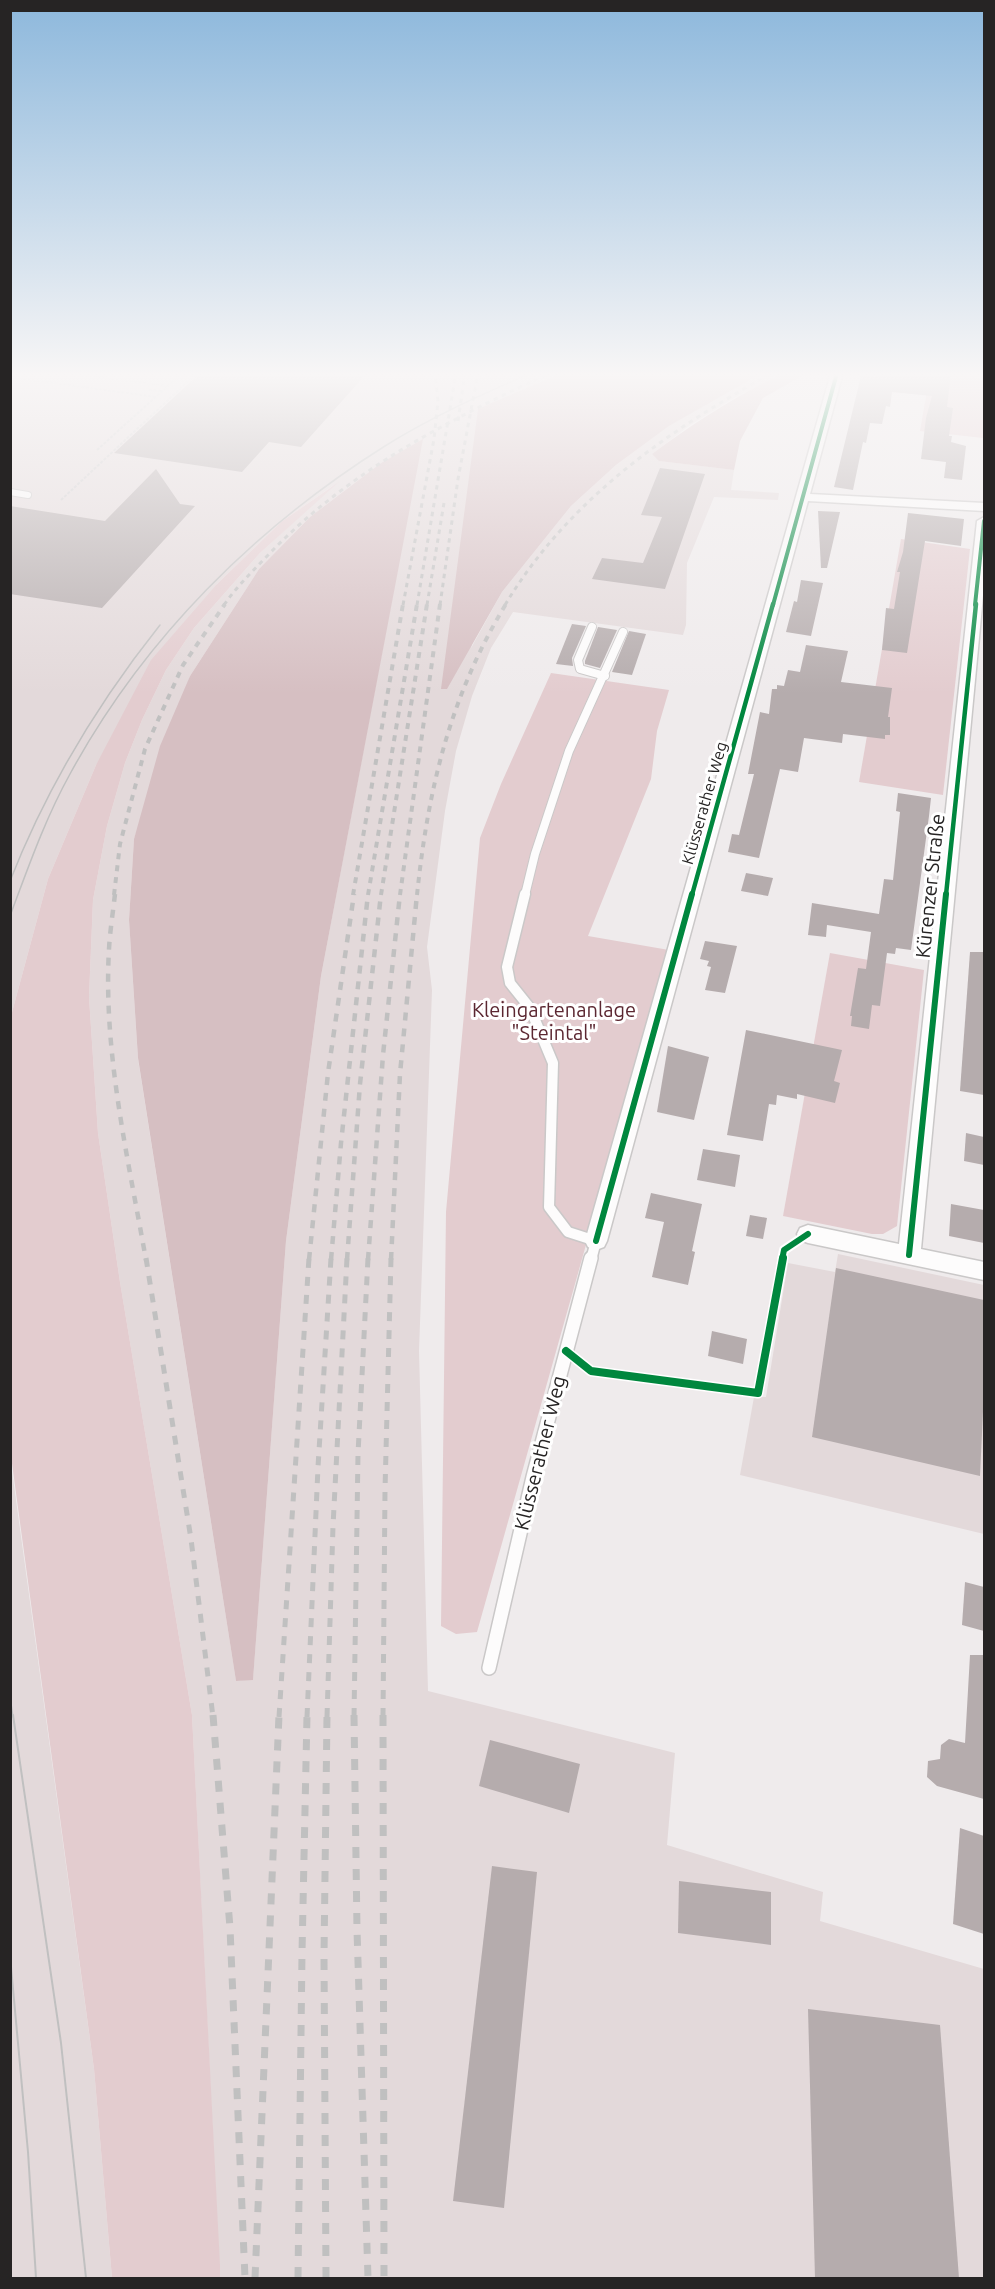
<svg xmlns="http://www.w3.org/2000/svg" width="995" height="2289" viewBox="0 0 995 2289" font-family="Ubuntu,sans-serif">
	<style>
		.built { fill: #e3d9da; fill-rule: evenodd }
		.green { fill: #e3cccf }
		.forest { fill: #d6bfc2 }
		.building { fill: #b5acad }
		.lines { fill: none; stroke-linecap: round; stroke-linejoin: round }
		.service-far3-casing { stroke: #cac8c8; stroke-width: 8 }
		.service-far2-casing { stroke: #cac8c8; stroke-width: 10 }
		.service-far1-casing { stroke: #cac8c8; stroke-width: 13 }
		.service-casing { stroke: #cac8c8; stroke-width: 16 }
		.minor-casing { stroke: #cac8c8; stroke-width: 3 }
		.path { stroke: #cccbcc; stroke-width: 2; stroke-dasharray: 3 1.5; stroke-linecap: butt }
		.service-far3 { stroke: #fdfcfc; stroke-width: 6 }
		.service-far2 { stroke: #fdfcfc; stroke-width: 8 }
		.service-far1 { stroke: #fdfcfc; stroke-width: 10 }
		.service { stroke: #fdfcfc; stroke-width: 13 }
		.minor { fill: #fdfcfc; fill-rule: evenodd }
		.tram-far1 { stroke: #c0c0c0; stroke-width: 1.5 }
		.tram { stroke: #c0c0c0; stroke-width: 2 }
		.rail-far4 { stroke: #c0c0c0; stroke-width: 3; stroke-dasharray: 4.5 4.5; stroke-linecap: butt }
		.rail-far3 { stroke: #c0c0c0; stroke-width: 4; stroke-dasharray: 6 6; stroke-linecap: butt }
		.rail-far2 { stroke: #c0c0c0; stroke-width: 4.5; stroke-dasharray: 8 8; stroke-linecap: butt }
		.rail-far1 { stroke: #c0c0c0; stroke-width: 5; stroke-dasharray: 9 9; stroke-linecap: butt }
		.rail { stroke: #c0c0c0; stroke-width: 7; stroke-dasharray: 11 11; stroke-linecap: butt }
		.cycleway-far3-casing { stroke: #fff; stroke-width: 6 }
		.cycleway-far2-casing { stroke: #fff; stroke-width: 8 }
		.cycleway-far1-casing { stroke: #fff; stroke-width: 10 }
		.cycleway-casing { stroke: #fff; stroke-width: 11 }
		.cycleway-far3 { stroke: #00873e; stroke-width: 4 }
		.cycleway-far2 { stroke: #00873e; stroke-width: 4.5 }
		.cycleway-far1 { stroke: #00873e; stroke-width: 6 }
		.cycleway { stroke: #00873e; stroke-width: 8 }
		.labels { text-anchor: middle; stroke-width: 6; stroke-linejoin: round; paint-order: stroke }
		.far-street-label { font-size: 16px; fill: #262424; stroke: #fff }
		.street-label { font-size: 20px; fill: #262424; stroke: #fff }
		.park-label { font-size: 20px; fill: #5b2731; stroke: #fff }
	</style>
	<rect width="100%" height="100%" fill="#efebec"/>
	<g class="built">
		<path d="M 11,373 L 485,373 L 484,377 L 495,373 L 561,373 L 536,383 L 471,648 L 502,592 L 571,506 L 616,465 L 669,426 L 743,382 L 762,373 L 784,373 L 734,398 L 689,426 L 652,454 L 660,461 L 734,470 L 731,490 L 779,493 L 778,500 L 714,497 L 687,563 L 686,625 L 683,635 L 513,612 L 491,648 L 472,696 L 456,751 L 445,811 L 427,947 L 432,990 L 419,1351 L 428,1691 L 675,1753 L 667,1845 L 823,1892 L 820,1921 L 984,1969 L 984,2278 L 220,2278 L 192,1715 L 120,1282 L 98,1133 L 89,997 L 93,900 L 107,826 L 125,763 L 142,720 L 166,670 L 194,628 L 260,553 L 334,485 L 281,522 L 217,584 L 96,765 L 48,879 L 11,1016 ZM 422,440 L 321,976 L 286,1241 L 253,1679 L 236,1681 L 138,1059 L 129,920 L 134,839 L 190,676 L 259,569 L 310,517 L 381,463 Z"/>
		<path d="M 838,1254 L 984,1285 L 984,1534 L 740,1475 L 754,1397 L 766,1397 L 788,1263 L 835,1272 Z"/>
		<path d="M 10,1456 L 94,2069 L 112,2278 L 11,2278 Z"/>
	</g>
	<g class="green">
		<path d="M 930,373 L 984,373 L 983,438 L 920,431 Z"/>
		<path d="M 340,481 L 260,553 L 194,628 L 166,670 L 142,720 L 125,763 L 107,826 L 93,900 L 89,997 L 98,1133 L 120,1282 L 192,1715 L 220,2265 L 220,2278 L 112,2278 L 94,2069 L 11,1456 L 11,1016 L 48,879 L 96,765 L 151,660 L 217,584 L 281,522 Z"/>
		<path d="M 901,539 L 970,549 L 943,795 L 859,782 Z"/>
		<path d="M 551,673 L 669,690 L 657,731 L 651,779 L 588,936 L 669,950 L 477,1632 L 456,1634 L 441,1626 L 446,1212 L 480,838 L 501,784 Z"/>
		<path d="M 830,953 L 924,970 L 897,1226 L 883,1234 L 872,1234 L 783,1216 Z"/>
	</g>
	<g class="forest">
		<path d="M 561,373 L 762,373 L 669,426 L 616,465 L 571,506 L 502,592 L 447,689 L 441,689 L 478,409 Z"/>
		<path d="M 784,373 L 807,373 L 763,398 L 740,441 L 734,470 L 659,461 L 652,454 C 694,423 737,395 784,373 Z"/>
		<path d="M 423,439 L 321,976 L 286,1241 L 253,1680 L 236,1681 L 138,1058 L 129,920 L 134,839 L 160,746 L 190,676 L 259,569 L 310,517 L 381,463 Z"/>
	</g>
	<g class="building">
		<path d="M 200,373 L 367,373 L 301,447 L 269,442 L 242,472 L 114,453 Z"/>
		<path d="M 876,373 L 937,375 L 937,373 L 951,373 L 947,407 L 953,408 L 949,436 L 952,436 L 951,442 L 966,446 L 962,480 L 944,478 L 946,462 L 921,459 L 926,418 L 932,396 L 892,392 L 890,407 L 886,406 L 882,424 L 870,423 L 866,443 L 863,442 L 853,490 L 834,487 L 861,376 L 876,377 Z"/>
		<path d="M 660,468 L 705,474 L 665,589 L 592,579 L 602,558 L 643,563 L 662,517 L 641,515 Z"/>
		<path d="M 156,469 L 180,504 L 195,506 L 102,608 L 10,594 L 10,506 L 105,521 Z"/>
		<path d="M 818,511 L 840,512 L 827,568 L 821,568 Z"/>
		<path d="M 908,513 L 964,519 L 961,546 L 925,541 L 907,653 L 882,650 L 886,608 L 894,609 L 900,572 L 897,572 L 903,552 Z"/>
		<path d="M 801,580 L 823,583 L 811,636 L 786,632 L 794,601 L 797,602 Z"/>
		<path d="M 572,624 L 586,626 L 572,658 L 573,666 L 556,664 Z"/>
		<path d="M 598,627 L 617,630 L 600,668 L 585,664 L 585,661 Z"/>
		<path d="M 629,631 L 646,634 L 632,675 L 612,672 Z"/>
		<path d="M 806,645 L 848,651 L 841,682 L 892,688 L 888,717 L 890,717 L 890,735 L 885,735 L 885,739 L 843,734 L 842,743 L 804,738 L 798,772 L 780,769 L 759,858 L 728,852 L 732,834 L 739,835 L 754,774 L 748,774 L 760,712 L 769,714 L 772,689 L 777,689 L 777,685 L 784,686 L 788,670 L 800,672 Z"/>
		<path d="M 898,793 L 931,798 L 929,816 L 911,950 L 896,948 L 895,954 L 887,953 L 880,1006 L 872,1005 L 869,1029 L 851,1026 L 852,1016 L 850,1016 L 858,968 L 866,969 L 871,932 L 827,925 L 826,937 L 808,935 L 812,903 L 879,914 L 884,879 L 893,880 L 900,812 L 896,811 Z"/>
		<path d="M 746,873 L 773,878 L 768,896 L 741,891 Z"/>
		<path d="M 705,941 L 737,946 L 725,993 L 705,990 L 711,967 L 707,966 L 709,961 L 700,959 Z"/>
		<path d="M 970,952 L 984,952 L 984,1095 L 960,1091 Z"/>
		<path d="M 746,1030 L 842,1050 L 834,1081 L 840,1083 L 835,1103 L 797,1094 L 797,1099 L 777,1095 L 776,1105 L 769,1104 L 763,1141 L 727,1135 Z"/>
		<path d="M 668,1046 L 709,1057 L 694,1120 L 657,1112 Z"/>
		<path d="M 966,1133 L 984,1137 L 984,1165 L 964,1161 Z"/>
		<path d="M 703,1149 L 740,1155 L 735,1187 L 697,1180 Z"/>
		<path d="M 651,1193 L 702,1204 L 692,1251 L 695,1252 L 688,1285 L 652,1277 L 664,1222 L 645,1218 Z"/>
		<path d="M 951,1204 L 984,1210 L 984,1243 L 949,1236 Z"/>
		<path d="M 750,1215 L 767,1218 L 763,1239 L 746,1236 Z"/>
		<path d="M 836,1268 L 984,1300 L 984,1390 L 980,1476 L 812,1437 Z"/>
		<path d="M 712,1331 L 747,1339 L 743,1364 L 708,1356 Z"/>
		<path d="M 965,1582 L 984,1587 L 984,1631 L 962,1625 Z"/>
		<path d="M 970,1655 L 984,1655 L 984,1799 L 937,1786 L 927,1777 L 928,1761 L 940,1759 L 941,1745 L 949,1739 L 965,1743 Z"/>
		<path d="M 490,1740 L 580,1764 L 569,1813 L 479,1786 Z"/>
		<path d="M 960,1828 L 984,1836 L 984,1934 L 953,1924 Z"/>
		<path d="M 492,1866 L 537,1872 L 504,2208 L 453,2201 Z"/>
		<path d="M 679,1881 L 771,1892 L 771,1945 L 678,1933 Z"/>
		<path d="M 808,2009 L 940,2025 L 959,2278 L 815,2278 Z"/>
	</g>
	<g class="lines">
		<defs>
			<path id="service-far3" d="M 10,492 L 28,495"/>
			<g id="service-far2">
				<path d="M 592,627 L 578,660 L 580,669 L 605,676"/>
				<path d="M 525,895 L 535,854 L 569,751 L 623,632"/>
			</g>
			<path id="service-far1" d="M 525,894 L 507,967 L 510,983 L 530,1008 L 553,1063 L 549,1207 L 568,1232 L 596,1241 L 591,1260"/>
			<path id="service" d="M 489,1668 L 533,1477 L 591,1258"/>
			<g id="minor">
				<path d="M 831,373 L 843,373 L 810,494 L 984,503 L 984,511 L 808,501 L 607,1241 L 604,1247 L 596,1250 L 588,1247 L 585,1241 Z"/>
				<path d="M 984,517 L 984,585 L 921,1249 L 984,1262 L 984,1280 L 808,1243 L 800,1240 L 797,1234 L 800,1228 L 808,1225 L 899,1244 L 977,521 Z"/>
			</g>
		</defs>
		<use href="#service-far3" class="service-far3-casing"/>
		<use href="#service-far2" class="service-far2-casing"/>
		<use href="#service-far1" class="service-far1-casing"/>
		<use href="#service" class="service-casing"/>
		<use href="#minor" class="minor-casing"/>
		<g class="path">
			<path d="M 67,373 L 167,386"/>
			<path d="M 10,377 L 156,397"/>
			<path d="M 149,390 L 162,391"/>
			<path d="M 97,450 L 182,373"/>
			<path d="M 61,500 L 197,373"/>
		</g>
		<use href="#service-far3" class="service-far3"/>
		<use href="#service-far2" class="service-far2"/>
		<use href="#service-far1" class="service-far1"/>
		<use href="#service" class="service"/>
		<use href="#minor" class="minor"/>
		<g class="tram-far1">
			<path d="M 10,881 C 47,787 97,704 160,625"/>
			<path d="M 10,916 C 28,868 45,819 70,774 C 144,638 255,528 385,446 C 431,417 481,395 531,373"/>
			<path d="M 10,1697 L 13,1717"/>
		</g>
		<g class="tram">
			<path d="M 13,1715 L 61,2043 L 86,2278"/>
			<path d="M 10,1956 L 28,2152 L 36,2278"/>
		</g>
		<g class="rail-far4">
			<path d="M 458,421 L 465,373"/>
			<path d="M 224,605 C 237,586 253,571 269,554 C 350,470 445,422 550,373"/>
			<path d="M 403,605 L 434,439 L 438,401 L 435,373"/>
			<path d="M 417,605 L 456,373"/>
			<path d="M 427,605 L 444,503"/>
			<path d="M 440,605 L 458,479 L 478,373"/>
			<path d="M 505,605 C 568,500 667,431 772,373"/>
		</g>
		<g class="rail-far3">
			<path d="M 114,895 L 120,844 L 145,749 L 183,665 L 225,604"/>
			<path d="M 353,895 L 403,604"/>
			<path d="M 368,895 L 417,604"/>
			<path d="M 381,895 L 427,604"/>
			<path d="M 400,895 L 440,604"/>
			<path d="M 417,895 C 428,789 450,696 506,604"/>
		</g>
		<g class="rail-far2">
			<path d="M 115,894 C 113,912 110,931 109,949 C 103,1052 128,1158 146,1260"/>
			<path d="M 309,1260 L 328,1073 L 354,894"/>
			<path d="M 331,1260 L 341,1143 L 368,894"/>
			<path d="M 347,1260 L 360,1084 L 381,894"/>
			<path d="M 368,1260 L 383,1055 L 400,894"/>
			<path d="M 391,1260 L 400,1074 L 417,894"/>
		</g>
		<g class="rail-far1">
			<path d="M 146,1258 L 191,1539 L 213,1717"/>
			<path d="M 279,1717 L 309,1258"/>
			<path d="M 307,1717 L 318,1467 L 331,1258"/>
			<path d="M 327,1717 L 333,1526 L 347,1258"/>
			<path d="M 354,1717 L 358,1454 L 368,1258"/>
			<path d="M 383,1717 L 385,1490 L 391,1258"/>
		</g>
		<g class="rail">
			<path d="M 213,1715 L 230,1928 L 245,2278"/>
			<path d="M 354,1715 L 357,1930 L 368,2278"/>
			<path d="M 383,1715 L 384,2278"/>
			<path d="M 255,2278 L 279,1715"/>
			<path d="M 298,2278 L 302,1953 L 307,1715"/>
			<path d="M 326,2278 L 324,1956 L 327,1715"/>
		</g>
		<defs>
			<g id="cycleway-far3">
				<path d="M 773,605 L 837,373"/>
				<path d="M 975,605 L 984,521"/>
			</g>
			<g id="cycleway-far2">
				<path d="M 692,895 L 773,604"/>
				<path d="M 946,895 L 976,604"/>
			</g>
			<g id="cycleway-far1">
				<path d="M 596,1241 L 692,894"/>
				<path d="M 909,1255 L 946,894"/>
				<path d="M 782,1260 L 784,1250 L 808,1234"/>
			</g>
			<path id="cycleway" d="M 566,1351 L 591,1371 L 758,1393 L 783,1258"/>
		</defs>
		<use href="#cycleway-far3" class="cycleway-far3-casing"/>
		<use href="#cycleway-far2" class="cycleway-far2-casing"/>
		<use href="#cycleway-far1" class="cycleway-far1-casing"/>
		<use href="#cycleway" class="cycleway-casing"/>
		<use href="#cycleway-far3" class="cycleway-far3"/>
		<use href="#cycleway-far2" class="cycleway-far2"/>
		<use href="#cycleway-far1" class="cycleway-far1"/>
		<use href="#cycleway" class="cycleway"/>
	</g>
	<linearGradient id="sky" x2="0" y2="1"><stop stop-color="#8db8dc"/><stop offset="0.54" stop-color="#f8f6f6"/><stop offset="1" stop-color="#f8f6f6" stop-opacity="0"/></linearGradient>
	<rect width="995" height="694" fill="url(#sky)"/>
	<g class="labels">
		<g class="far-street-label">
			<text transform="translate(704 803) rotate(-74)" y="6">Klüsserather Weg</text>
		</g>
		<g class="street-label">
			<text transform="translate(930 886) rotate(-84)" y="7">Kürenzer Straße</text>
			<text transform="translate(540 1453) rotate(-76)" y="7">Klüsserather Weg</text>
		</g>
		<g class="park-label">
			<text x="554" y="1017">Kleingartenanlage<tspan x="554" dy="23">"Steintal"</tspan></text>
		</g>
	</g>
	<rect width="995" height="2289" fill="none" stroke="#262424" stroke-width="24"/>
</svg>
